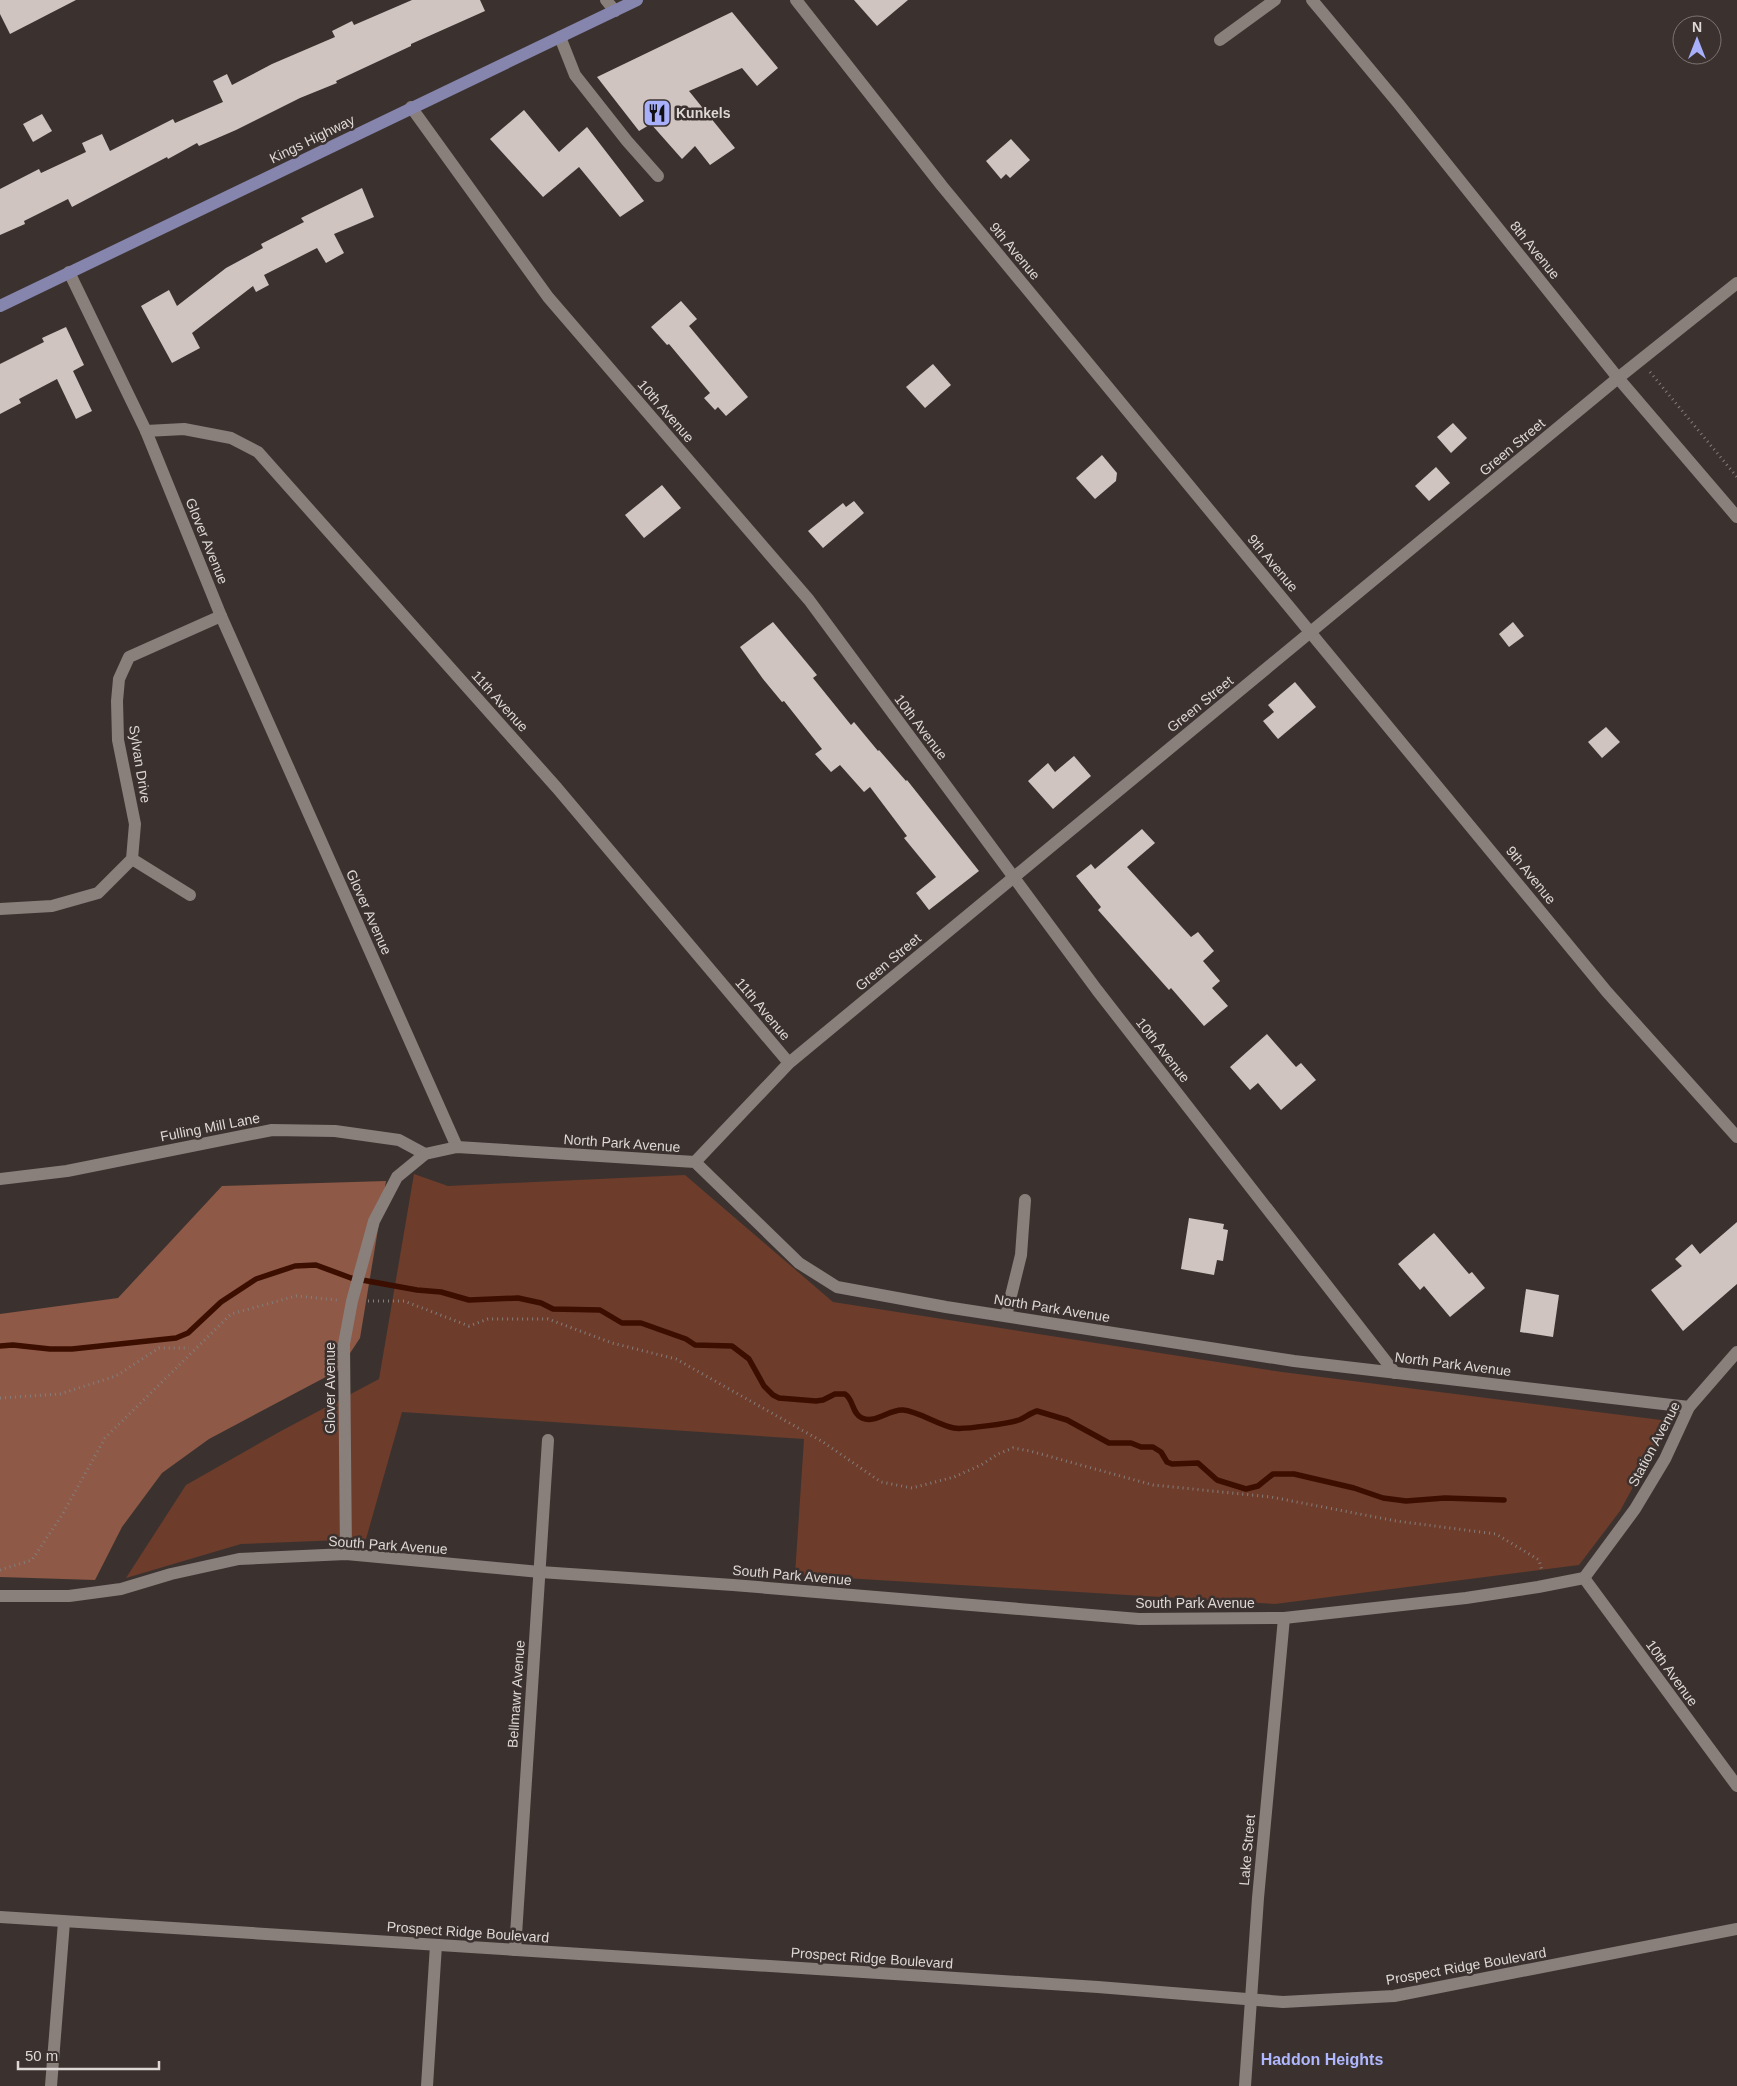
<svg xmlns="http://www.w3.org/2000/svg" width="1737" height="2086" viewBox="0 0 1737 2086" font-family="Helvetica,sans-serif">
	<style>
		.green { fill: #6d3c2b }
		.forest { fill: #8e5946 }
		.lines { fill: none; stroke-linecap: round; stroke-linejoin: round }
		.stream { stroke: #3c0e00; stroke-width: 5.5 }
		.building { fill: #cfc4c0 }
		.path { stroke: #847d7b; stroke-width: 3; stroke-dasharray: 1 4; stroke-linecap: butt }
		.minor { stroke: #897f7b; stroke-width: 12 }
		.major { stroke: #8585ae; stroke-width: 12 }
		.labels { text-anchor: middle; stroke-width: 5; stroke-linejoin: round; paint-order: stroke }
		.poi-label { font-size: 14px; font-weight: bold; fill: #ddd8d6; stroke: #3b322f; text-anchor: start }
		.street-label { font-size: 14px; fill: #ddd8d6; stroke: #3b322f }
		.quarter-label { font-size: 16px; font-weight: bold; fill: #afb8fe; stroke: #3b322f }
	</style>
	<rect width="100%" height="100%" fill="#3b322f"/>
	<path class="green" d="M 414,1174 L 448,1186 L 685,1175 L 833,1302 L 1282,1372 L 1669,1421 L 1620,1511 L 1579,1565 L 1275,1604 L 795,1575 L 804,1439 L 402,1412 L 366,1539 L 241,1544 L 126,1578 L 186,1485 L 281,1431 L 379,1379 Z"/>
	<path class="forest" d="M 386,1181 L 360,1338 L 339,1370 L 209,1439 L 162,1473 L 122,1527 L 95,1580 L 0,1577 L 0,1314 L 118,1298 L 222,1186 Z"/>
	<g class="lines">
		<path class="stream" d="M 0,1346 L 13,1345 L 50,1349 L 72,1349 L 176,1338 L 188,1333 L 221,1302 L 256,1279 L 295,1266 L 316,1265 L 351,1278 L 417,1290 L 441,1292 L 469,1300 L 518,1298 L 541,1303 L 553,1309 L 600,1310 L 622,1323 L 641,1323 L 686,1339 L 695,1345 L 732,1346 L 749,1359 L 764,1386 L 773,1395 L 779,1398 L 816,1401 L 823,1400 L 835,1394 L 845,1394 C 854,1400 852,1414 862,1418 C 876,1424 889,1409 903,1410 C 918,1411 938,1425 954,1428 C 963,1430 1010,1423 1019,1420 C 1025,1418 1030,1413 1037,1411 L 1067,1420 L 1109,1443 L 1131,1443 L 1141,1447 L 1153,1447 L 1161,1452 L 1167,1462 L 1172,1464 L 1198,1463 L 1217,1480 L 1246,1489 L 1258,1486 L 1273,1474 L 1294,1474 L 1354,1488 L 1383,1498 L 1406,1501 L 1445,1498 L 1504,1500"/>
	</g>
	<g class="building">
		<path d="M 0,0 L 76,0 L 10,34 L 0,14 Z"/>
		<path d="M 412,0 L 480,0 L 485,11 L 411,44 L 411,46 L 336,81 L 337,83 L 300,98 L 236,130 L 199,146 L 197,143 L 168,159 L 167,157 L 72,207 L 68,199 L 24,221 L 25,224 L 0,235 L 0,189 L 39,169 L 41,173 L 86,152 L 82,143 L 102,134 L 110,151 L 173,119 L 175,123 L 223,102 L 213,81 L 227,74 L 232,85 L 272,64 L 335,37 L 332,31 L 352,21 L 354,25 Z"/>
		<path d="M 854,0 L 908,0 L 877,26 Z"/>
		<path d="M 732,12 L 778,68 L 757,86 L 742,68 L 689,91 L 735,148 L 710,165 L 695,146 L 682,159 L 651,124 L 639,131 L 597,77 Z"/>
		<path d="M 524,110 L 559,152 L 587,127 L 644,201 L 620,217 L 579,167 L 543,197 L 490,139 Z"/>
		<path d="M 42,114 L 52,131 L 33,142 L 23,124 Z"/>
		<path d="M 1011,139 L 1030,160 L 1010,178 L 1006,174 L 1001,179 L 986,161 Z"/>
		<path d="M 362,188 L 374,217 L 334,234 L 344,253 L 326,263 L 317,248 L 264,275 L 269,285 L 256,292 L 253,286 L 192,333 L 200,348 L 172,363 L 141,306 L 169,290 L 177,306 L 226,268 L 263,248 L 261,244 L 304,222 L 301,218 Z"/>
		<path d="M 681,301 L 697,319 L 689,326 L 748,397 L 726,416 L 718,407 L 715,410 L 704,398 L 710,393 L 669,344 L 667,345 L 651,327 Z"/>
		<path d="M 66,327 L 84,365 L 73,371 L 92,411 L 76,419 L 57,379 L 19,399 L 21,403 L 0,414 L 0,364 L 44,342 L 42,338 Z"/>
		<path d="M 933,364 L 951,385 L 925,408 L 906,387 Z"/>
		<path d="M 1453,423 L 1467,438 L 1451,453 L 1437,437 Z"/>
		<path d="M 1102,455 L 1117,473 L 1116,481 L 1095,499 L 1076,478 Z"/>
		<path d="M 1436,467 L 1450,483 L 1429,501 L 1415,486 Z"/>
		<path d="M 662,485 L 681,508 L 644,538 L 625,515 Z"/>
		<path d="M 854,501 L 864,513 L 823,548 L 808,531 L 843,503 L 846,507 Z"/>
		<path d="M 773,622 L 817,675 L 813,678 L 851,725 L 854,722 L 878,751 L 879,750 L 906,781 L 907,780 L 979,871 L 929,910 L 916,893 L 936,877 L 904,838 L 907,836 L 870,787 L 864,792 L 840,765 L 831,772 L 815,754 L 822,749 L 784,701 L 782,702 L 763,679 L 740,647 Z"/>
		<path d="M 1513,622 L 1524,636 L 1509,647 L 1499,634 Z"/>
		<path d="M 1295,682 L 1316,707 L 1278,739 L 1263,721 L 1274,712 L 1268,705 Z"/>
		<path d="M 1606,727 L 1620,742 L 1602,758 L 1588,742 Z"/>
		<path d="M 1074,756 L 1091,776 L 1053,809 L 1028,781 L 1048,763 L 1055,772 Z"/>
		<path d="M 1142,829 L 1155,843 L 1127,867 L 1191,937 L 1198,932 L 1214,951 L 1203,961 L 1220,981 L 1212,988 L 1228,1006 L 1204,1026 L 1171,988 L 1169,990 L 1098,910 L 1101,907 L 1076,876 L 1091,864 L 1095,869 Z"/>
		<path d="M 1267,1034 L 1296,1067 L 1301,1063 L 1316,1080 L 1281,1110 L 1258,1083 L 1250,1090 L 1230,1067 Z"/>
		<path d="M 1189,1218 L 1224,1224 L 1223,1229 L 1228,1230 L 1223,1261 L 1217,1260 L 1214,1275 L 1181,1269 Z"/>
		<path d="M 1737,1222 L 1737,1284 L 1683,1331 L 1651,1290 L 1682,1266 L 1675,1259 L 1692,1244 L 1700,1254 Z"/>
		<path d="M 1434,1233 L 1469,1274 L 1472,1272 L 1485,1288 L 1450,1317 L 1424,1286 L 1420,1290 L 1398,1264 Z"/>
		<path d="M 1526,1289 L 1559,1295 L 1553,1337 L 1520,1332 Z"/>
	</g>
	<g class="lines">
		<g class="path">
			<path d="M 1650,372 L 1737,477"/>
			<path d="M 368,1301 L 404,1301 L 469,1326 L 488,1319 L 548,1319 L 612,1343 L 676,1359 L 823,1442 L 881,1482 L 912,1488 L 954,1477 L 981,1465 L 998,1454 L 1013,1448 L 1030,1451 L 1153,1485 L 1271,1497 L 1396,1521 L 1496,1534 L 1539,1560 L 1542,1571"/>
			<path d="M 0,1398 L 60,1394 L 116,1376 L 159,1348 L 189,1348"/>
			<path d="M 0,1570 L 32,1560 L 62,1515 L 105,1438 L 231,1314 L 296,1296 L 337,1300"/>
		</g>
		<g class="minor">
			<path d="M 606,0 L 615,11"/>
			<path d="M 796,0 L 942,186 L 1607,992 L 1737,1137"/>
			<path d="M 1312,0 L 1398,103 L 1618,378 L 1737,517"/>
			<path d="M 560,37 L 575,75 L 627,141 L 658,176"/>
			<path d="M 1220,40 L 1275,0"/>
			<path d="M 411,107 L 548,297 L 809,600 L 1097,990 L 1395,1373"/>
			<path d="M 69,272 L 146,431 L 221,616 L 457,1147"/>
			<path d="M 146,431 L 184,429 L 231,438 L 258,452 L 557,788 L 789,1063"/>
			<path d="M 132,859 L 190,895"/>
			<path d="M 0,909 L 52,906 L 98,893 L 132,859 L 135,824 L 118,740 L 117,701 L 119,679 L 129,657 L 221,616"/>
			<path d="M 695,1162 L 789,1063 L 1618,378 L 1737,283"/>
			<path d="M 0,1179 L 67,1171 L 272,1130 L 335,1131 L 399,1140 L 425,1154"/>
			<path d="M 1006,1316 L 1021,1255 L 1025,1200"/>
			<path d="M 346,1554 L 344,1344 L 352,1301 L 374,1221 L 397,1177 L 425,1154 L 457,1147 L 695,1162 L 799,1263 L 837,1287 L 946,1307 L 1294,1361 L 1689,1407"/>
			<path d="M 1584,1578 L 1635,1509 L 1665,1459 L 1689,1407 L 1737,1352"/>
			<path d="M 1584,1578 L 1737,1786"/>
			<path d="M 0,1596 L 69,1596 L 121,1589 L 171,1574 L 239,1559 L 346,1554 L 540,1572 L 733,1585 L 1139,1619 L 1284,1618 L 1466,1598 L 1538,1587 L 1584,1578"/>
			<path d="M 0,1917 L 1098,1987 L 1283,2002 L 1394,1996 L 1737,1929"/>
			<path d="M 515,1950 L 548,1440"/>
			<path d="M 51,2086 L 64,1922"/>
			<path d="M 427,2086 L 436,1945"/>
			<path d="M 1245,2086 L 1258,1898 L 1284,1618"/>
		</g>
		<path class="major" d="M 0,306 L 637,0"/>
	</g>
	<defs>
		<symbol id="restaurant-square" viewBox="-11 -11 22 22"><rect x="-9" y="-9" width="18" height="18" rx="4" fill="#a8b0fc" stroke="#3b322f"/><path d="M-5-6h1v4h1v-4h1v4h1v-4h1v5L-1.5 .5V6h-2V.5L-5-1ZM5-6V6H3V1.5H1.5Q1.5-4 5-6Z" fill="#111"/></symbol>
	</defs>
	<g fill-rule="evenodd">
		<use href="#restaurant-square" x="641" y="97" width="32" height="32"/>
	</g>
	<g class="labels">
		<g class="poi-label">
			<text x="676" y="118">Kunkels</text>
		</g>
		<g class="street-label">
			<text transform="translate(312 139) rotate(-26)" y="5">Kings Highway</text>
			<text transform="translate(1535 250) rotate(51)" y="5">8th Avenue</text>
			<text transform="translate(1015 251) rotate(50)" y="5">9th Avenue</text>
			<text transform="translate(666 411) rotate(49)" y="5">10th Avenue</text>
			<text transform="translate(1512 447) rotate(-40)" y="5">Green Street</text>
			<text transform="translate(207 541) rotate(68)" y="5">Glover Avenue</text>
			<text transform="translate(1273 563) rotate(50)" y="5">9th Avenue</text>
			<text transform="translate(500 701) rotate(48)" y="5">11th Avenue</text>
			<text transform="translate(1200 704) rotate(-39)" y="5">Green Street</text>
			<text transform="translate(921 727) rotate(53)" y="5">10th Avenue</text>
			<text transform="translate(140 764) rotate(81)" y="5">Sylvan Drive</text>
			<text transform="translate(1531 875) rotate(51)" y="5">9th Avenue</text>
			<text transform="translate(369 912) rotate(66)" y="5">Glover Avenue</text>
			<text transform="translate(888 962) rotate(-40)" y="5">Green Street</text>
			<text transform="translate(763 1009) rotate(50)" y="5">11th Avenue</text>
			<text transform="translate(1163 1050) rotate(52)" y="5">10th Avenue</text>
			<text transform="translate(210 1127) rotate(-11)" y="5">Fulling Mill Lane</text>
			<text transform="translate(622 1143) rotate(4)" y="5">North Park Avenue</text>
			<text transform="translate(1052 1308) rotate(9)" y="5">North Park Avenue</text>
			<text transform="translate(1453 1364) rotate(7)" y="5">North Park Avenue</text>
			<text transform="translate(330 1388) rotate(-90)" y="5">Glover Avenue</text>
			<text transform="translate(1654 1444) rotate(-62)" y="5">Station Avenue</text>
			<text transform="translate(388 1545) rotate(4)" y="5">South Park Avenue</text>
			<text transform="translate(792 1575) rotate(5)" y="5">South Park Avenue</text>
			<text x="1195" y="1608">South Park Avenue</text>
			<text transform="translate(1672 1673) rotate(54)" y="5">10th Avenue</text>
			<text transform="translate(516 1694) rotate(-86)" y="5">Bellmawr Avenue</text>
			<text transform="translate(1247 1850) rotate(-85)" y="5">Lake Street</text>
			<text transform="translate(468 1932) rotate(4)" y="5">Prospect Ridge Boulevard</text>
			<text transform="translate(872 1958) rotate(4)" y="5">Prospect Ridge Boulevard</text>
			<text transform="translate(1466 1966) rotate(-10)" y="5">Prospect Ridge Boulevard</text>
		</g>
		<g class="quarter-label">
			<text x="1322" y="2065">Haddon Heights</text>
		</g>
	</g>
	<g transform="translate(1697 40)"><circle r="24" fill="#3b322f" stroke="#7c7472"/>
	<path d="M0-4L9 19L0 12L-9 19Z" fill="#a8b0fc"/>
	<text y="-8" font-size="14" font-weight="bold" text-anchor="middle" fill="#ddd8d6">N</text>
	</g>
	<path d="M18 2061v8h141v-8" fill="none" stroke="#ddd8d6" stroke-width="2.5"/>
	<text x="25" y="2061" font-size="15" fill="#ddd8d6" stroke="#3b322f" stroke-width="4" paint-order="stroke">50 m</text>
</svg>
